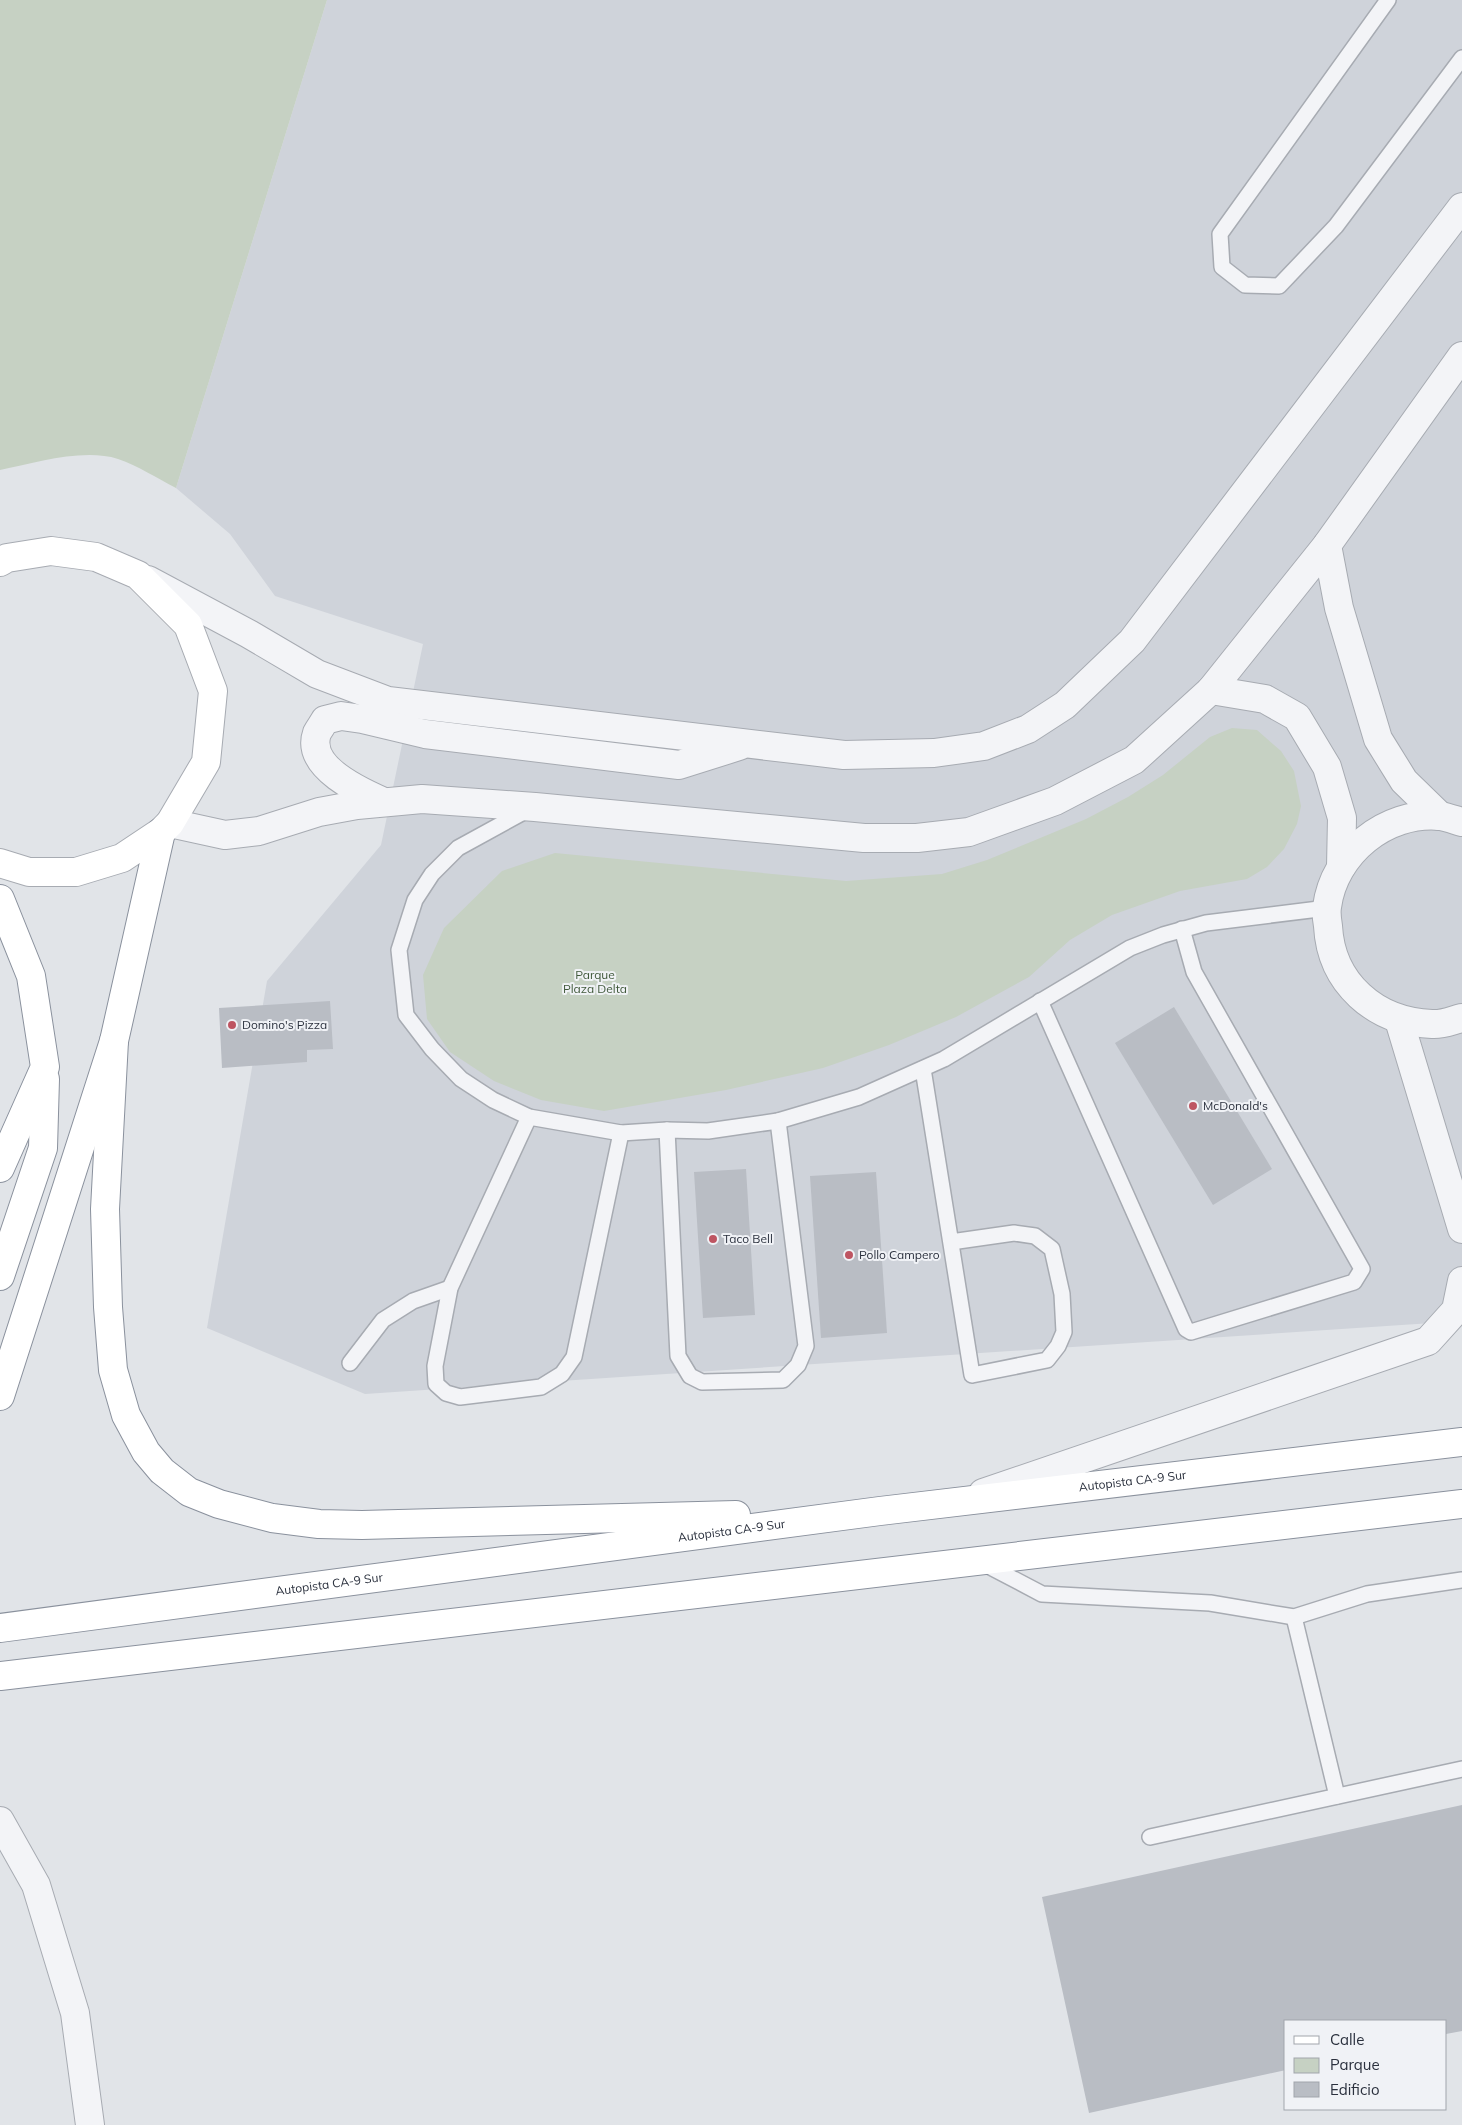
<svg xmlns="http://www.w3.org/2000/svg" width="1462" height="2125" viewBox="0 0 1462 2125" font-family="Mulish,sans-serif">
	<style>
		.built { fill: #cfd3da }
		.green { fill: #c6d1c3 }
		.building { fill: #b9bdc4 }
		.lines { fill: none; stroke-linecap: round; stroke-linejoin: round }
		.lane-casing { stroke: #a7abb2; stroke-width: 18 }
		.street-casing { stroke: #a7abb2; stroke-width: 30 }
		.secondary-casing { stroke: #a7abb2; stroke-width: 30 }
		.highway-casing { stroke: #8a919d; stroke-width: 30 }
		.lane { stroke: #f3f4f7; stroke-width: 15 }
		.street { stroke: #f3f4f7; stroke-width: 28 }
		.secondary { stroke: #fff; stroke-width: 28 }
		.highway { stroke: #fff; stroke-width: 28 }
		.poi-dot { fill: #be5562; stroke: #f0f2f6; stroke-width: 2 }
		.labels { text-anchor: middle; stroke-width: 4; stroke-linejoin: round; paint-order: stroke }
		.park-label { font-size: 12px; fill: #3f583a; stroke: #f0f2f6 }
		.poi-label { font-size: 12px; fill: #2b313e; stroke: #f0f2f6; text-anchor: start }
		.street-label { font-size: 12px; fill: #2b313e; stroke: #f0f2f6 }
	</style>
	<rect width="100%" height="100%" fill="#e1e4e8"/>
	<path class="built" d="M 327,0 L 1462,0 L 1462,1321 L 365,1394 L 207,1328 L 267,981 L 381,845 L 423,644 L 275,596 L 230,534 L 176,488 Z"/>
	<g class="green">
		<path d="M 0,0 L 327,0 L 176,488 C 157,478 138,466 118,459 C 83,448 35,463 0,470 Z"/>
		<path d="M 1232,728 L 1257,730 L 1281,751 L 1294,771 L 1301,806 L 1297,824 L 1284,849 L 1267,867 L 1247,879 L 1180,891 L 1112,915 L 1070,940 L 1029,977 L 956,1017 L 889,1045 L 823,1068 L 726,1090 L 604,1111 L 541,1100 L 494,1081 L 450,1052 L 427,1019 L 423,975 L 444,928 L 502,871 L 555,853 L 846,881 L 942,874 L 987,860 L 1086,819 L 1128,797 L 1163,775 L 1210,737 Z"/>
	</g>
	<g class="building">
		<path d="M 330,1001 L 333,1049 L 307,1050 L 307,1062 L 222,1068 L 219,1008 Z"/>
		<path d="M 1174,1007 L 1272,1169 L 1213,1205 L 1115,1043 Z"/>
		<path d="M 746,1169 L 755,1315 L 703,1318 L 694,1172 Z"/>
		<path d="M 876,1172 L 887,1333 L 821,1338 L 810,1176 Z"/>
		<path d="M 1462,1805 L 1462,2031 L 1446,2034 L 1446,2021 L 1286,2021 L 1286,2070 L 1089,2113 L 1042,1897 Z"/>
	</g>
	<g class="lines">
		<defs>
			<g id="lane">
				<path d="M 1388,0 L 1220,234 L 1222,267 L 1245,285 L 1279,286 L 1336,226 L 1462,58"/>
				<path d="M 529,809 L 458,848 L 432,874 L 415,900 L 399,950 L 406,1015 L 432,1049 L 461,1079 L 493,1100 L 529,1117 L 621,1133 L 667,1130 L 708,1131 L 778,1121 L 859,1097 L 944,1059 L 1130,948 L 1163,935 L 1206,923 L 1327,908"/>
				<path d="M 1040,1001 L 1186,1329 L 1191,1332 L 1354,1282 L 1362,1269 L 1194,972 L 1182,929"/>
				<path d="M 923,1069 L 972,1375 L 1047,1360 L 1058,1346 L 1064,1332 L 1062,1294 L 1052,1249 L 1035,1236 L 1014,1233 L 951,1242"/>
				<path d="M 529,1117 L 450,1288 L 435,1366 L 436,1384 L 446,1393 L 460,1397 L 541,1387 L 562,1374 L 574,1357 L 621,1133"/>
				<path d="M 667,1130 L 678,1356 L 690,1376 L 702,1382 L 783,1380 L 798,1365 L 806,1346 L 778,1121"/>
				<path d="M 350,1363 L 383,1320 L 413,1301 L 450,1288"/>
				<path d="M 983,1563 L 1042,1594 L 1210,1603 L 1294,1617 L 1367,1594 L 1462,1580"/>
				<path d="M 1294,1617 L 1337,1796"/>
				<path d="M 1150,1837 L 1462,1769"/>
			</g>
			<g id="street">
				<path d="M 1327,545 L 1339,608 L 1378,739 L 1404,781 L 1440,816"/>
				<path d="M 148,580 L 249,634 L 317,674 L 388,701 L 844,755 L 934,753 L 984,746 L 1028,729 L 1065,705 L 1132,641 L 1462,207"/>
				<path d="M 1211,690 L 1265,699 L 1297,717 L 1327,767 L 1342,818 L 1341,867"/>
				<path d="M 384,802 C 361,792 305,767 317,733 C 319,729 323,724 325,720 L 341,716 L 362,719 L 425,734 L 679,765 L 739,746"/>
				<path d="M 1462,822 C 1455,820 1447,817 1440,816 C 1386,811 1334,853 1327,907 C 1326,913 1327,920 1328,926 C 1331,983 1375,1022 1432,1024 C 1442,1025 1453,1020 1462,1018"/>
				<path d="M 170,823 L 225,835 L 259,831 L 319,812 L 357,805 L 422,799 L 535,807 L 864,838 L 917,838 L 969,832 L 1055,801 L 1134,760 L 1211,690 L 1327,545 L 1462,356"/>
				<path d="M 1399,1020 L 1462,1229"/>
				<path d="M 983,1493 L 1428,1341 L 1456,1310 L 1462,1281"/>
				<path d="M 0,1821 L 36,1885 L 75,2013 L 90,2125"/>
			</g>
			<path id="secondary" d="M 0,562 L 7,558 L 51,551 L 96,557 L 138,575 L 188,625 L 213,691 L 206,762 L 170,823 L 161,832 L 122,858 L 76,872 L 29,872 L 0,863"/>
			<g id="highway">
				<path d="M 0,899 L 31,976 L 45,1067 L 0,1168"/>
				<path d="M 114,1041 L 105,1209 L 108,1307 L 113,1370 L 126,1415 L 146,1452 L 162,1471 L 189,1492 L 219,1504 L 272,1518 L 319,1524 L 362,1525 L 736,1515"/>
				<path d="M 0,1276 L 43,1148 L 45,1079"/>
				<path d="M 0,1396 L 114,1041 L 161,832"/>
				<path id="s1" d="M 0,1628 L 880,1511 L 1462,1442"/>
				<path d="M 0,1676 L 1462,1504"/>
			</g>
		</defs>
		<use href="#lane" class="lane-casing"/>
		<use href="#street" class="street-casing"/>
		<use href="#secondary" class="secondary-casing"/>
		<use href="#highway" class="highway-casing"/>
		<use href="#lane" class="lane"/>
		<use href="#street" class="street"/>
		<use href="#secondary" class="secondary"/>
		<use href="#highway" class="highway"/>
	</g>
	<g class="poi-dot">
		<circle cx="232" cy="1025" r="5"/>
		<circle cx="1193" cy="1106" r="5"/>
		<circle cx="713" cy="1239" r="5"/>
		<circle cx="849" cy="1255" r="5"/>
	</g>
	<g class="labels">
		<g class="park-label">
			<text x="595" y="979">Parque<tspan x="595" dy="14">Plaza Delta</tspan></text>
		</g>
		<g class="poi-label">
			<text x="242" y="1029">Domino's Pizza</text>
			<text x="1203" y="1110">McDonald's</text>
			<text x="723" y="1243">Taco Bell</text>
			<text x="859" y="1259">Pollo Campero</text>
		</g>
		<g class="street-label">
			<text dy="4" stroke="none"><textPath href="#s1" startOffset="1142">Autopista CA-9 Sur</textPath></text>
			<text dy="4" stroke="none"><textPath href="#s1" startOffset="738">Autopista CA-9 Sur</textPath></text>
			<text dy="4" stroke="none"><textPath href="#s1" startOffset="332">Autopista CA-9 Sur</textPath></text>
		</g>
	</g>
	<rect x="1284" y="2020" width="162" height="90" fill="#f0f2f6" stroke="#a1a5ac"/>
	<rect x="1294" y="2036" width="25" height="8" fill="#ffffff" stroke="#a1a5ac"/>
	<text x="1330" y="2045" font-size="15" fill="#2b313e">Calle</text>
	<rect x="1294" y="2058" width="25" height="15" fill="#c6d1c3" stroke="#a1a5ac"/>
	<text x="1330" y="2070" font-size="15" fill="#2b313e">Parque</text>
	<rect x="1294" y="2082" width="25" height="15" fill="#b9bdc4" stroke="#a1a5ac"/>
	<text x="1330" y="2095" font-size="15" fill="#2b313e">Edificio</text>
</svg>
